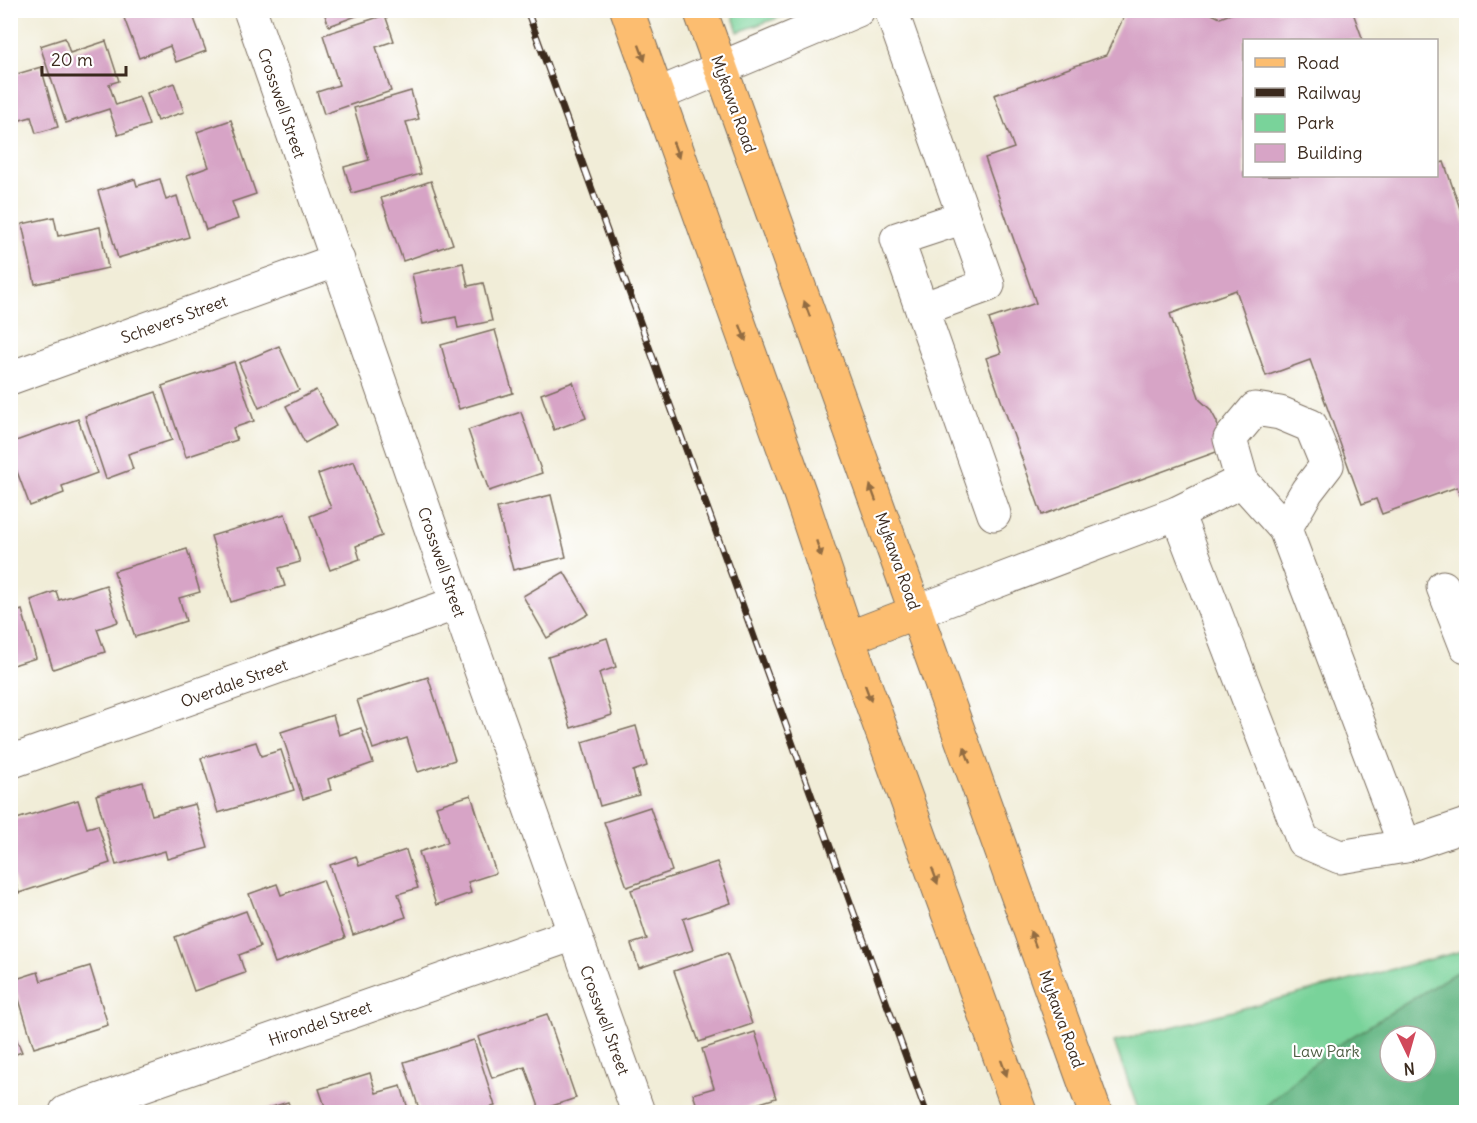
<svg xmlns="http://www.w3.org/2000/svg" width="1477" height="1123" viewBox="0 0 1477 1123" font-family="Delius,sans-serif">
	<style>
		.green { fill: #79d39a; stroke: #5a7e5c; stroke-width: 1.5; fill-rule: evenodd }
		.forest { fill: #62b582; stroke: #4e7050; stroke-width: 1.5; fill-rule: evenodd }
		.building { fill: #d7a4c6 }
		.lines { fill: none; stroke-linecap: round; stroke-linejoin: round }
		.minor-casing { stroke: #7b6e5f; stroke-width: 35 }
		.major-casing { stroke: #7b6e5f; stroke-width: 35 }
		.minor { stroke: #fff; stroke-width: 33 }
		.major { stroke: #fcbd6f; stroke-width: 33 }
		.rail-casing { stroke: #3b2a1e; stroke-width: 7 }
		.rail { stroke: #fff; stroke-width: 4.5; stroke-dasharray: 14; stroke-linecap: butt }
		.oneway { fill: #926c42 }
		.labels { text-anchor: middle; stroke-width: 4.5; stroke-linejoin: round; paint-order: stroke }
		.street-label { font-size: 16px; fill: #3b2a1e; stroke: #fff }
		.park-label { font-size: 16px; fill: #4e5d43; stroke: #fff }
	</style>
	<rect width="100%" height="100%" fill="#fff"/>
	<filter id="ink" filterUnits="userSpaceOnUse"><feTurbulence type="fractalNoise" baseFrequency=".0167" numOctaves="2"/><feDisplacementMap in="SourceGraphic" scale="12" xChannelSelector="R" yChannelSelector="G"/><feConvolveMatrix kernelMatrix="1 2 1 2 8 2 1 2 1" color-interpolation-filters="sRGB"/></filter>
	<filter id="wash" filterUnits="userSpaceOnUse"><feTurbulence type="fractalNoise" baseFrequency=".008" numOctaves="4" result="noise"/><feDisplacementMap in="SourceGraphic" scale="24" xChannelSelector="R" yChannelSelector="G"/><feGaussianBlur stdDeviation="1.35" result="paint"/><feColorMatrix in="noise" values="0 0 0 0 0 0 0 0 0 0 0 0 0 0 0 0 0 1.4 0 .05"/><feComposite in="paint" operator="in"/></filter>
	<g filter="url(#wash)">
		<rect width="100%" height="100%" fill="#f1edd8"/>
		<g class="green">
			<path d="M 731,10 L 797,10 L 797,11 L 738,32 Z"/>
			<path d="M 1466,950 L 1466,1112 L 1139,1112 L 1114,1042 ZM 1390,1036 L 1426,1036 L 1426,1072 L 1390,1072 Z"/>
		</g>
		<path class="forest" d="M 1466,966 L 1466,1112 L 1259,1112 L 1327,1052 ZM 1390,1036 L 1426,1036 L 1426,1072 L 1390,1072 Z"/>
		<g id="blocks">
			<g class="building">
				<path d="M 146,10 L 191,10 L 206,51 L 176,62 L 170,46 L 139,58 L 124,18 Z"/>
				<path d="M 323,10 L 370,10 L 370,11 L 329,26 Z"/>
				<path d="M 1127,10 L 1203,10 L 1220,18 L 1241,10 L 1352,10 L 1363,40 L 1244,40 L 1244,176 L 1436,176 L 1436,164 L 1444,162 L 1466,226 L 1466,512 L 1457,487 L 1382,514 L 1376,499 L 1362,504 L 1310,360 L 1266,376 L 1236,290 L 1170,314 L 1200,400 L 1210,409 L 1217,422 L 1219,451 L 1042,515 L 986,358 L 1001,353 L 989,319 L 1036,303 L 985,158 L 1014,148 L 994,95 L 1106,55 Z"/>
				<path d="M 385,15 L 394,41 L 376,47 L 391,91 L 324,114 L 317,92 L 339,85 L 323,35 Z"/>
				<path d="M 65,38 L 70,53 L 106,41 L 119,81 L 109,84 L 116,105 L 139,97 L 149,125 L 118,135 L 109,109 L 66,123 L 40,46 Z"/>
				<path d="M 41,67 L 58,127 L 36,133 L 31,117 L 10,123 L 10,76 Z"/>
				<path d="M 174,83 L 184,112 L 157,121 L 147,93 Z"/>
				<path d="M 411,91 L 419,119 L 406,122 L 421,174 L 352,193 L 344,167 L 369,160 L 354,108 Z"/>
				<path d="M 231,120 L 256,194 L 232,202 L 238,219 L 206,230 L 187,175 L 209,167 L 197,132 Z"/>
				<path d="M 135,179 L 137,186 L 160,179 L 166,200 L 177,196 L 189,237 L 118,258 L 98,191 Z"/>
				<path d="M 431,181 L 453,244 L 403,261 L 381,198 Z"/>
				<path d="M 54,217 L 58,236 L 100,227 L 108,268 L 35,284 L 22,224 Z"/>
				<path d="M 463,263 L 468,286 L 483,283 L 492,321 L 458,328 L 456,317 L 423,324 L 412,274 Z"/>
				<path d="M 495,330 L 513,393 L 459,409 L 441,345 Z"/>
				<path d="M 279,346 L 299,390 L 259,408 L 239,363 Z"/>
				<path d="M 234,362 L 254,421 L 233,428 L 237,440 L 186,457 L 162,386 Z"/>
				<path d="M 573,382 L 586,418 L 554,430 L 541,394 Z"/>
				<path d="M 316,390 L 336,426 L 305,443 L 286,406 Z"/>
				<path d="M 156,392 L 172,440 L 128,454 L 133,469 L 106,479 L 85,416 Z"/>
				<path d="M 521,412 L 542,473 L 489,491 L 468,430 Z"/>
				<path d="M 78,419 L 97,473 L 62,486 L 64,493 L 30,506 L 10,453 L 10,443 Z"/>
				<path d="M 354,461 L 382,536 L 356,546 L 360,559 L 330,570 L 310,516 L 331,508 L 318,474 Z"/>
				<path d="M 551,495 L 566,557 L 513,570 L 497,508 Z"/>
				<path d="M 285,514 L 300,562 L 279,568 L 285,586 L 231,602 L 211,536 Z"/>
				<path d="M 187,549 L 200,592 L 179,598 L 186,621 L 135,637 L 114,571 Z"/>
				<path d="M 564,572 L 589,614 L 547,638 L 523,596 Z"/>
				<path d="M 106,585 L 118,622 L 97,629 L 105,652 L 53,669 L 31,600 L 56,591 L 59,600 Z"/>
				<path d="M 22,610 L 36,658 L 10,666 L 10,614 Z"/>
				<path d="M 607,638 L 616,667 L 599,673 L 612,715 L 571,728 L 548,657 Z"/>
				<path d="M 428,677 L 455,760 L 418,772 L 407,738 L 373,749 L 357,700 Z"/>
				<path d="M 333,715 L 339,735 L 361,728 L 373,763 L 328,779 L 331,790 L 303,799 L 281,732 Z"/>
				<path d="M 636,726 L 647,766 L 633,771 L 639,795 L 600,806 L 582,742 Z"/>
				<path d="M 256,742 L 261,756 L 281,750 L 294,790 L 218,813 L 201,758 Z"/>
				<path d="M 143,782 L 152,815 L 195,804 L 208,848 L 167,859 L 165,851 L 116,865 L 96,795 Z"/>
				<path d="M 471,795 L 496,873 L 468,882 L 471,893 L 436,905 L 419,852 L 448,842 L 436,806 Z"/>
				<path d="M 78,800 L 87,828 L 98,825 L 110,863 L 19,893 L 10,867 L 10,821 Z"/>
				<path d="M 650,807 L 672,871 L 627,887 L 604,822 Z"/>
				<path d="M 406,850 L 418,888 L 398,894 L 406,917 L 353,935 L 330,865 L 356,856 L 359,866 Z"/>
				<path d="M 717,862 L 731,903 L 683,919 L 693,950 L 639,968 L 631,944 L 647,939 L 631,890 Z"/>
				<path d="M 323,880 L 345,938 L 275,963 L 249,894 L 277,884 L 281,895 Z"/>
				<path d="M 246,911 L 260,947 L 239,955 L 245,973 L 194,991 L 175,937 Z"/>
				<path d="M 727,953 L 752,1024 L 699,1042 L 674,971 Z"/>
				<path d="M 90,966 L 108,1025 L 34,1048 L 13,980 L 38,972 L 41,981 Z"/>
				<path d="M 547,1014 L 576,1098 L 540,1110 L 525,1067 L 492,1078 L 478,1037 Z"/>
				<path d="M 10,1024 L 22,1052 L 10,1056 Z"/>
				<path d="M 755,1032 L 776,1098 L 731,1112 L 699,1112 L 693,1094 L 714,1088 L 702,1049 Z"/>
				<path d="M 474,1040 L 495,1106 L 475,1112 L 420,1112 L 404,1062 Z"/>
				<path d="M 370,1073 L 376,1093 L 401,1086 L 409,1112 L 327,1112 L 319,1089 Z"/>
				<path d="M 288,1102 L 292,1112 L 257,1112 Z"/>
			</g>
		</g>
	</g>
	<g filter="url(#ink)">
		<use href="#blocks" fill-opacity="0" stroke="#7b6e5f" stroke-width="1.5"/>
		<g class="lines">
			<defs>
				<g id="minor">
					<path d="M 250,10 L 457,603 L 638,1112"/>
					<path d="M 891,10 L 988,285 L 922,309"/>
					<path d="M 657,95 L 858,10"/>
					<path d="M 964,217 L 897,239 L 994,514"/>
					<path d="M 10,378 L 338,260"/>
					<path d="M 1242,481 L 1230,439 L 1255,409 L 1280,413 L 1311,426 L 1327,465 L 1307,491 L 1285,529"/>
					<path d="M 1177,513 L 1303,841 L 1340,857 L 1405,846 L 1466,825"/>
					<path d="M 1443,587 L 1466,646"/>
					<path d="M 916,612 L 1177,513 L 1242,481 L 1285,529 L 1405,846"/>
					<path d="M 10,762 L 457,603"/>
					<path d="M 66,1112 L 574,934"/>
				</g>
				<g id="major">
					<path d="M 627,10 L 800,494 L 848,638 L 1020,1112"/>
					<path d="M 700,10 L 1095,1112"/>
					<path d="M 848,638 L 916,612"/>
				</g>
			</defs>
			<use href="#minor" class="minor-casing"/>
			<use href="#major" class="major-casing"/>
			<use href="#minor" class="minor"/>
			<use href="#major" class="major"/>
			<defs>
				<path id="rail" d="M 527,10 L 926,1112"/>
			</defs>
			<use href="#rail" class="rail-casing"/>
			<use href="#rail" class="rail"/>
		</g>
		<defs><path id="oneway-solid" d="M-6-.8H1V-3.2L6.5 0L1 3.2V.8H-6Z" transform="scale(1.5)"/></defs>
		<g class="oneway">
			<use href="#oneway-solid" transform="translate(642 53) rotate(70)"/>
			<use href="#oneway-solid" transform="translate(676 150) rotate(70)"/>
			<use href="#oneway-solid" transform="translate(807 309) rotate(-110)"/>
			<use href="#oneway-solid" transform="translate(743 333) rotate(70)"/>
			<use href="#oneway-solid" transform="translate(873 493) rotate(-110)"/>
			<use href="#oneway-solid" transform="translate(819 549) rotate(72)"/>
			<use href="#oneway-solid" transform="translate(868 693) rotate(70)"/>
			<use href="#oneway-solid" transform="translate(967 755) rotate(-110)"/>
			<use href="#oneway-solid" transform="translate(935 876) rotate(70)"/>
			<use href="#oneway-solid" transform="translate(1033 939) rotate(-110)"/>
			<use href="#oneway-solid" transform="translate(1004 1068) rotate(70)"/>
		</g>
	</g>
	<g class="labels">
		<g class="street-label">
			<text transform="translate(282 103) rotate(71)" y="6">Crosswell Street</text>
			<text transform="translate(734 104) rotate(70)" y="6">Mykawa Road</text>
			<text transform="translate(174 319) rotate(-20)" y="6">Schevers Street</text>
			<text transform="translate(898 561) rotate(70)" y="6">Mykawa Road</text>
			<text transform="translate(442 562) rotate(71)" y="6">Crosswell Street</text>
			<text transform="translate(234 683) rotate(-20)" y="6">Overdale Street</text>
			<text transform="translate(1062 1019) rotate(70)" y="6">Mykawa Road</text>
			<text transform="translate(605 1020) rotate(70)" y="6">Crosswell Street</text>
			<text transform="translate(320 1023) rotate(-19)" y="6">Hirondel Street</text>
		</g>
		<g class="park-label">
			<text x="1326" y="1057">Law Park</text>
		</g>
	</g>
	<rect width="1477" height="1123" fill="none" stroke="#fff" stroke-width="36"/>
	<rect x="1243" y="39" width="195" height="138" fill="#ffffff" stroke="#b1aaa5" stroke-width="1.5"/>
	<rect x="1255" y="58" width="30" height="9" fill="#fcbd6f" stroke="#b1aaa5" stroke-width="1.5"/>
	<text x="1297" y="69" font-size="18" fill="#3b2a1e">Road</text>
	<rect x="1255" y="88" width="30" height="9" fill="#3b2a1e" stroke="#b1aaa5" stroke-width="1.5"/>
	<text x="1297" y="99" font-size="18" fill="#3b2a1e">Railway</text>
	<rect x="1255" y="114" width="30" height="18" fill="#79d39a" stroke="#b1aaa5" stroke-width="1.5"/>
	<text x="1297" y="129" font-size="18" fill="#3b2a1e">Park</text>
	<rect x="1255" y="144" width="30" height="18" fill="#d7a4c6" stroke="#b1aaa5" stroke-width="1.5"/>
	<text x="1297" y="159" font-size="18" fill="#3b2a1e">Building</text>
	<g transform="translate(1408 1054) rotate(175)"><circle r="28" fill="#ffffff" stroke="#b1aaa5" stroke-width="1.5"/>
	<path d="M0-4.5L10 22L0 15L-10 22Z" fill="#d1495b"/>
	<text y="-9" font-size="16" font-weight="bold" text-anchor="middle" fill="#3b2a1e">N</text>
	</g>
	<path d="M42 66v9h84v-9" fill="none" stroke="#3b2a1e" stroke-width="3"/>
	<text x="51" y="66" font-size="18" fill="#3b2a1e" stroke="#ffffff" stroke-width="4.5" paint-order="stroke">20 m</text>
</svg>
